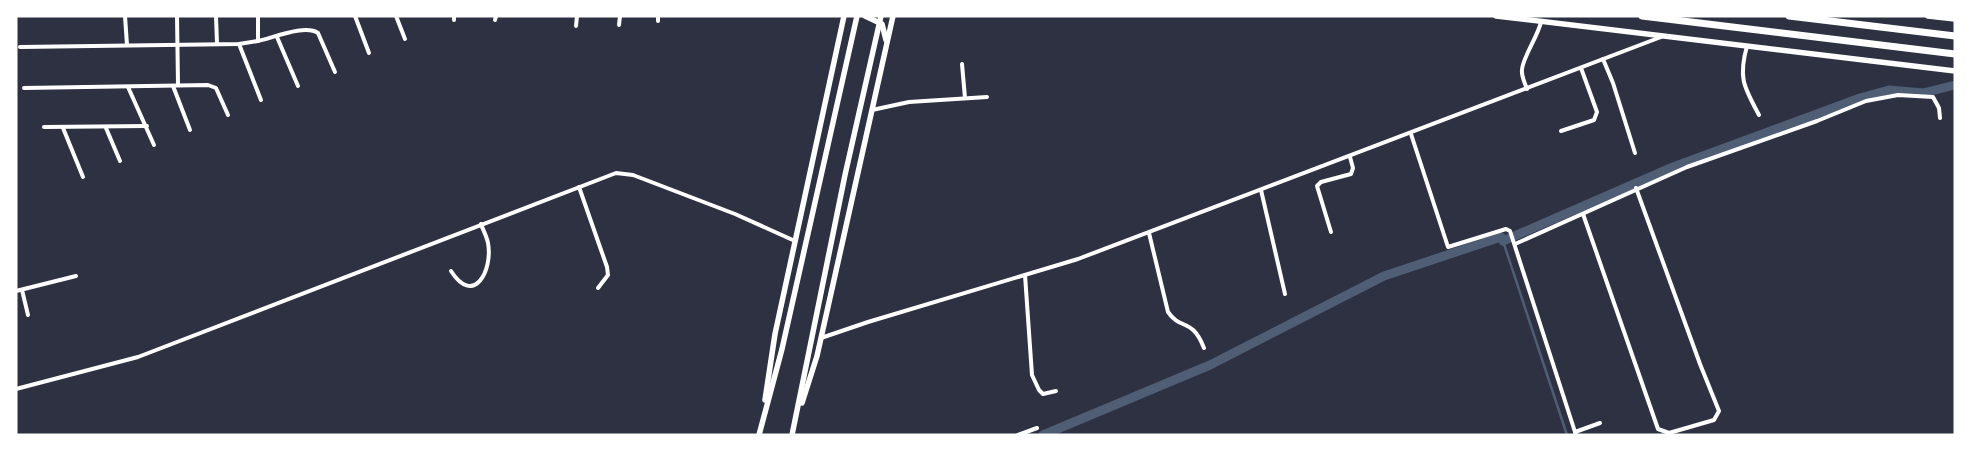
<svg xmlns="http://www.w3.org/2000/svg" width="1971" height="451" viewBox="0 0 1971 451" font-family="Karla,sans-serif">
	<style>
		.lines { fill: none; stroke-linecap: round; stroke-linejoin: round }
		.stream { stroke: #4f5d75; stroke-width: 2.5 }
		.canal { stroke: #4f5d75; stroke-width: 9 }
		.minor { stroke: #fff; stroke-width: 4 }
		.secondary { stroke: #fff; stroke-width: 5.5 }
		.trunk { stroke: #fff; stroke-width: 7 }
	</style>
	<rect width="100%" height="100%" fill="#2d3142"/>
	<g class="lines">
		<path class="stream" d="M 1503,241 L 1567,435"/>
		<path class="canal" d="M 1043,435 L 1210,365 L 1384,276 L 1501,237 L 1503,241 L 1673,167 L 1860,98 L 1889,90 L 1923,93 L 1955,85"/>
		<g class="minor">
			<path d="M 125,16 L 127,45"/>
			<path d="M 177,16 L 178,85"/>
			<path d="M 216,16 L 217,43"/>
			<path d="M 355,16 L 369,53"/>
			<path d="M 396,16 L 405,39"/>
			<path d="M 454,20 L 454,16"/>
			<path d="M 495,20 L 496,16"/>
			<path d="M 658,21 L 658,16"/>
			<path d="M 619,25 L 620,16"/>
			<path d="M 576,26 L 577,16"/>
			<path d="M 277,37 L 298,86"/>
			<path d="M 258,41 C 273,38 305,24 318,33 L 335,72"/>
			<path d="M 239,44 L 261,100"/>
			<path d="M 1747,46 C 1738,78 1744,87 1759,115"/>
			<path d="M 20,47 L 239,44 L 258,41 L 258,16"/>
			<path d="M 1603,59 L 1613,83 L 1635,153"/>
			<path d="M 962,64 L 965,98"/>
			<path d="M 173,86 L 190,130"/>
			<path d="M 128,87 L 154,145"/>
			<path d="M 24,88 L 208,85 L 216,88 L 228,115"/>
			<path d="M 1527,89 C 1525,83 1521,76 1522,70 C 1522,59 1538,36 1541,22"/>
			<path d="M 872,110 L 909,102 L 987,97"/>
			<path d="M 44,127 L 147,126"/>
			<path d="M 63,128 L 83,177"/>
			<path d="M 106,128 L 120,161"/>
			<path d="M 1561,131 L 1594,120 L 1597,112 L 1581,68"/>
			<path d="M 1411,134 L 1448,247 L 1506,229 L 1510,231 L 1576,435"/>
			<path d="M 579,187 L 607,267 L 608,275 L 598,288"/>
			<path d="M 1261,190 L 1285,294"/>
			<path d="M 1583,214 L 1658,429 L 1669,433 L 1714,420 L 1719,411 L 1700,364 L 1636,188"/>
			<path d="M 1331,232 L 1317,186 L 1321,182 L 1351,174 L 1353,168 L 1350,157"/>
			<path d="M 1149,233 L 1168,312 C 1181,331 1192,317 1204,348"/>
			<path d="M 1515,244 L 1687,167 L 1817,121 L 1866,101 L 1898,95 L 1933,97 L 1939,108 L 1940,118"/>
			<path d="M 451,271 C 474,307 493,270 488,243 C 487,237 483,230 481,224"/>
			<path d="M 1025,275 L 1032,375 L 1039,390 L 1043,394 L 1056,391"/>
			<path d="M 22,290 L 28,315"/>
			<path d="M 16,291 L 76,276"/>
			<path d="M 821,338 L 868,322 L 1078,259 L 1661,37"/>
			<path d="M 16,389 L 138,357 L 616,173 L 633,175 L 735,214 L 795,241"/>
			<path d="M 1575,432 L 1600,423"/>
			<path d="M 1018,435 L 1037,428"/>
		</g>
		<g class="secondary">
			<path d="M 865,16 L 882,24 L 886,40"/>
			<path d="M 1496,16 L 1955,71"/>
			<path d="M 1928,16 L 1955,19"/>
			<path d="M 765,400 L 775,334 L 844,16"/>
			<path d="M 802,403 L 817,356 L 893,16"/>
			<path d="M 759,435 L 782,349 L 857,16"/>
			<path d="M 792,435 L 845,175 L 881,16"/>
		</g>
		<g class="trunk">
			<path d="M 1642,16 L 1955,54"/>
			<path d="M 1789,16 L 1955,36"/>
		</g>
	</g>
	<rect width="1971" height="451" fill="none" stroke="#ffffff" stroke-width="35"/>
</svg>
